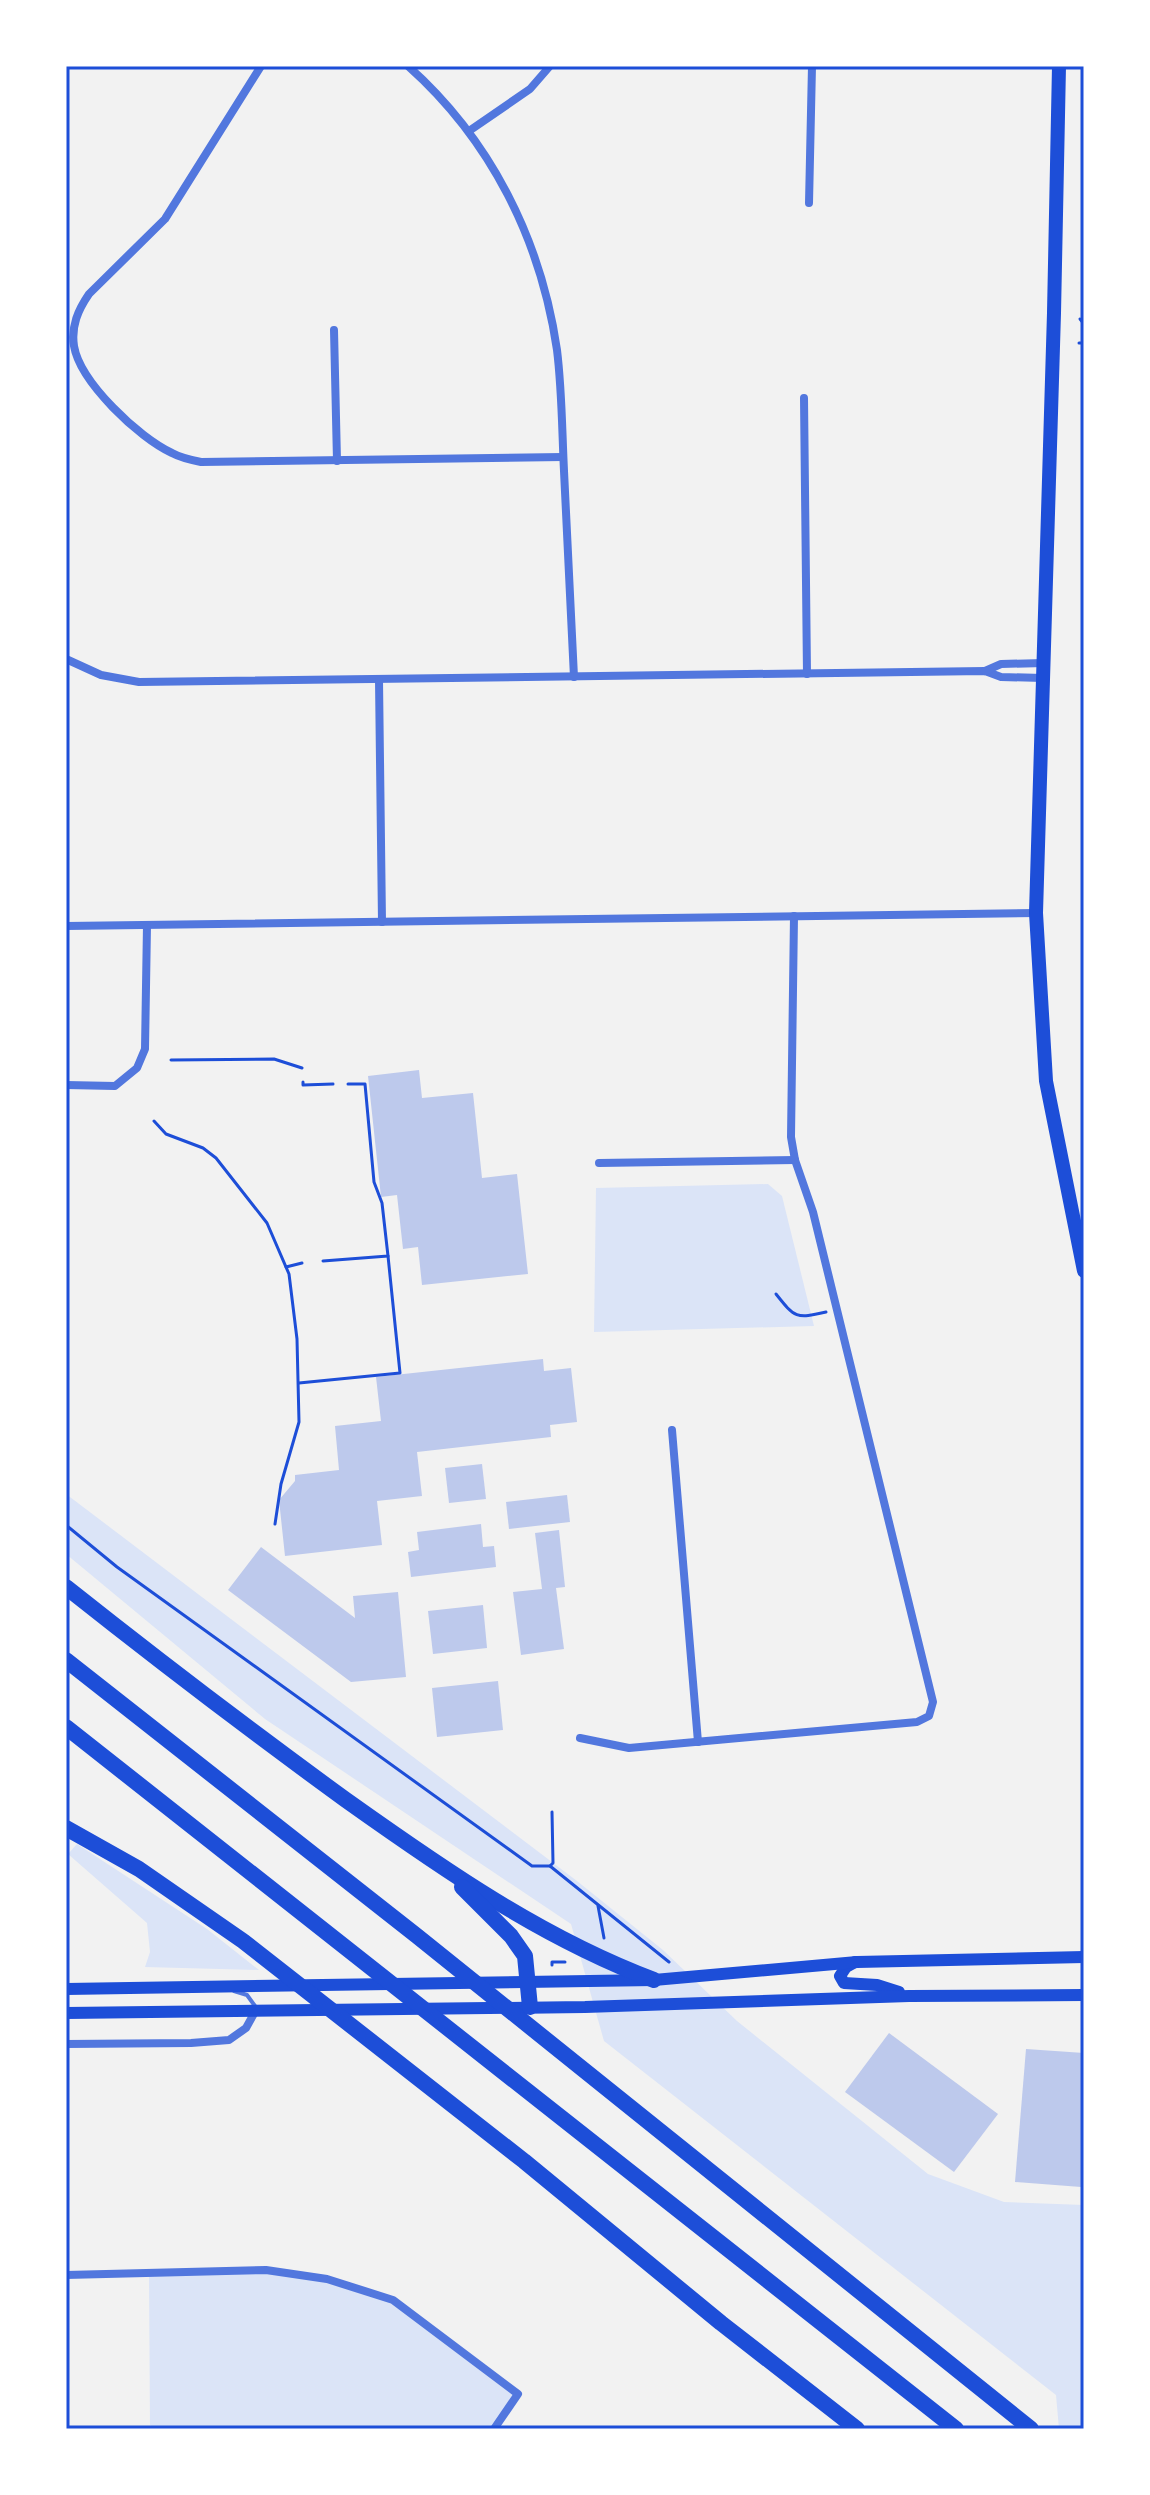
<svg xmlns="http://www.w3.org/2000/svg" width="1150" height="2495" viewBox="0 0 1150 2495" font-family="'Public Sans',sans-serif">
	<style>
		.green { fill: #dbe4f7 }
		.building { fill: #bdc9ec }
		.lines { fill: none; stroke-linecap: round; stroke-linejoin: round }
		.path { stroke: #1d4ed8; stroke-width: 3 }
		.service { stroke: #5277de; stroke-width: 4 }
		.minor { stroke: #5277de; stroke-width: 8 }
		.secondary { stroke: #1d4ed8; stroke-width: 12 }
		.primary { stroke: #1d4ed8; stroke-width: 14 }
		.motorway { stroke: #1d4ed8; stroke-width: 16 }
		.neatline { fill: none; stroke: #1d4ed8; stroke-width: 3 }
	</style>
	<rect width="100%" height="100%" fill="#f2f2f2"/>
	<g class="green">
		<path d="M 768,1184 L 782,1196 L 814,1326 L 594,1332 L 596,1188 Z"/>
		<path d="M 66,1494 L 577,1881 L 663,1950 L 737,2021 L 928,2174 L 1004,2202 L 1084,2205 L 1084,2429 L 1059,2429 L 1056,2395 L 604,2041 L 571,1924 L 265,1719 L 66,1554 Z"/>
		<path d="M 77,1844 L 207,1929 L 259,1970 L 145,1967 L 150,1952 L 147,1923 L 68,1854 Z"/>
		<path d="M 266,2270 L 327,2279 L 393,2300 L 518,2394 L 494,2429 L 154,2429 L 150,2425 L 149,2273 Z"/>
	</g>
	<g class="building">
		<path d="M 419,1070 L 422,1098 L 473,1093 L 482,1178 L 517,1174 L 528,1274 L 422,1285 L 418,1247 L 403,1249 L 397,1195 L 381,1197 L 368,1076 Z"/>
		<path d="M 543,1359 L 544,1371 L 571,1368 L 577,1422 L 550,1425 L 551,1437 L 417,1452 L 422,1496 L 377,1501 L 382,1545 L 285,1556 L 279,1500 L 295,1481 L 295,1475 L 339,1470 L 335,1426 L 381,1421 L 376,1377 Z"/>
		<path d="M 482,1464 L 486,1499 L 449,1503 L 445,1468 Z"/>
		<path d="M 567,1495 L 570,1522 L 509,1529 L 506,1502 Z"/>
		<path d="M 481,1524 L 483,1547 L 494,1546 L 496,1567 L 411,1577 L 408,1552 L 419,1550 L 417,1532 Z"/>
		<path d="M 559,1530 L 565,1587 L 556,1588 L 564,1649 L 521,1655 L 513,1592 L 542,1589 L 535,1533 Z"/>
		<path d="M 261,1547 L 355,1618 L 353,1596 L 398,1592 L 406,1677 L 351,1682 L 228,1590 Z"/>
		<path d="M 483,1605 L 487,1648 L 433,1654 L 428,1611 Z"/>
		<path d="M 498,1681 L 503,1730 L 437,1737 L 432,1688 Z"/>
		<path d="M 889,2033 L 998,2114 L 954,2172 L 845,2092 Z"/>
		<path d="M 1026,2049 L 1084,2053 L 1084,2146 L 1081,2187 L 1015,2182 Z"/>
	</g>
	<g class="lines">
		<g class="path">
			<path d="M 1080,319 L 1084,324"/>
			<path d="M 1079,343 L 1084,343"/>
			<path d="M 171,1060 L 274,1059 L 302,1068"/>
			<path d="M 303,1082 L 303,1085 L 333,1084"/>
			<path d="M 154,1121 L 166,1134 L 203,1148 L 216,1158 L 267,1223 L 289,1274 L 297,1339 L 299,1422 L 281,1484 L 275,1524"/>
			<path d="M 323,1261 L 388,1256 L 382,1203 L 374,1182 L 365,1084 L 348,1084"/>
			<path d="M 286,1267 L 302,1263"/>
			<path d="M 776,1294 C 795,1318 796,1319 826,1312"/>
			<path d="M 299,1383 L 400,1373 L 388,1256"/>
			<path d="M 66,1525 L 117,1567 L 532,1866 L 550,1866 L 669,1962"/>
			<path d="M 550,1866 L 553,1863 L 552,1812"/>
			<path d="M 598,1906 L 604,1938"/>
			<path d="M 552,1965 L 552,1962 L 565,1962"/>
		</g>
		<path class="service" d="M 234,1991 L 247,1995 L 255,2006"/>
		<g class="minor">
			<path d="M 261,66 L 165,219 L 89,294 C 78,310 71,326 74,346 C 80,382 139,438 172,453 C 181,458 191,460 201,462 L 563,457"/>
			<path d="M 408,66 C 491,140 541,240 557,350 C 562,390 562,431 564,471 C 567,539 570,608 574,677"/>
			<path d="M 469,131 L 530,89 L 550,66"/>
			<path d="M 809,203 L 812,66"/>
			<path d="M 334,330 L 337,461"/>
			<path d="M 804,398 L 807,674"/>
			<path d="M 66,659 L 101,675 L 139,682 L 985,671 L 1001,677 L 1043,678"/>
			<path d="M 985,671 L 1001,664 L 1044,663"/>
			<path d="M 379,680 L 382,922"/>
			<path d="M 66,926 L 1036,913"/>
			<path d="M 66,1085 L 115,1086 L 137,1068 L 145,1049 L 147,925"/>
			<path d="M 599,1163 L 795,1160"/>
			<path d="M 672,1430 L 698,1742"/>
			<path d="M 580,1738 L 629,1748 L 917,1722 L 929,1716 L 933,1702 L 813,1212 L 795,1160 L 791,1137 L 794,916"/>
			<path d="M 66,2044 L 191,2043 L 229,2040 L 246,2028 L 256,2010"/>
			<path d="M 66,2275 L 266,2270 L 327,2279 L 393,2300 L 518,2394 L 494,2429"/>
		</g>
		<g class="secondary">
			<path d="M 855,1962 L 846,1967 L 840,1976 L 844,1983 L 877,1985 L 899,1992"/>
			<path d="M 66,1989 L 654,1980 L 857,1962 L 1084,1957"/>
			<path d="M 66,2013 L 585,2007 L 909,1996 L 1084,1995"/>
		</g>
		<path class="primary" d="M 1059,66 L 1054,313 L 1036,913 L 1046,1081 L 1084,1271"/>
		<g class="motorway">
			<path d="M 66,1587 C 158,1660 251,1731 346,1800 C 443,1869 542,1938 654,1980"/>
			<path d="M 66,1660 L 417,1936 L 1031,2429"/>
			<path d="M 66,1727 L 956,2429"/>
			<path d="M 66,1828 L 139,1869 L 243,1941 L 524,2161 L 721,2323 L 857,2429"/>
			<path d="M 462,1887 L 511,1936 L 525,1956 L 530,2007"/>
		</g>
	</g>
	<rect width="1150" height="2495" fill="none" stroke="#ffffff" stroke-width="136"/>
	<rect x="68" y="68" width="1014" height="2359" class="neatline"/>
</svg>
